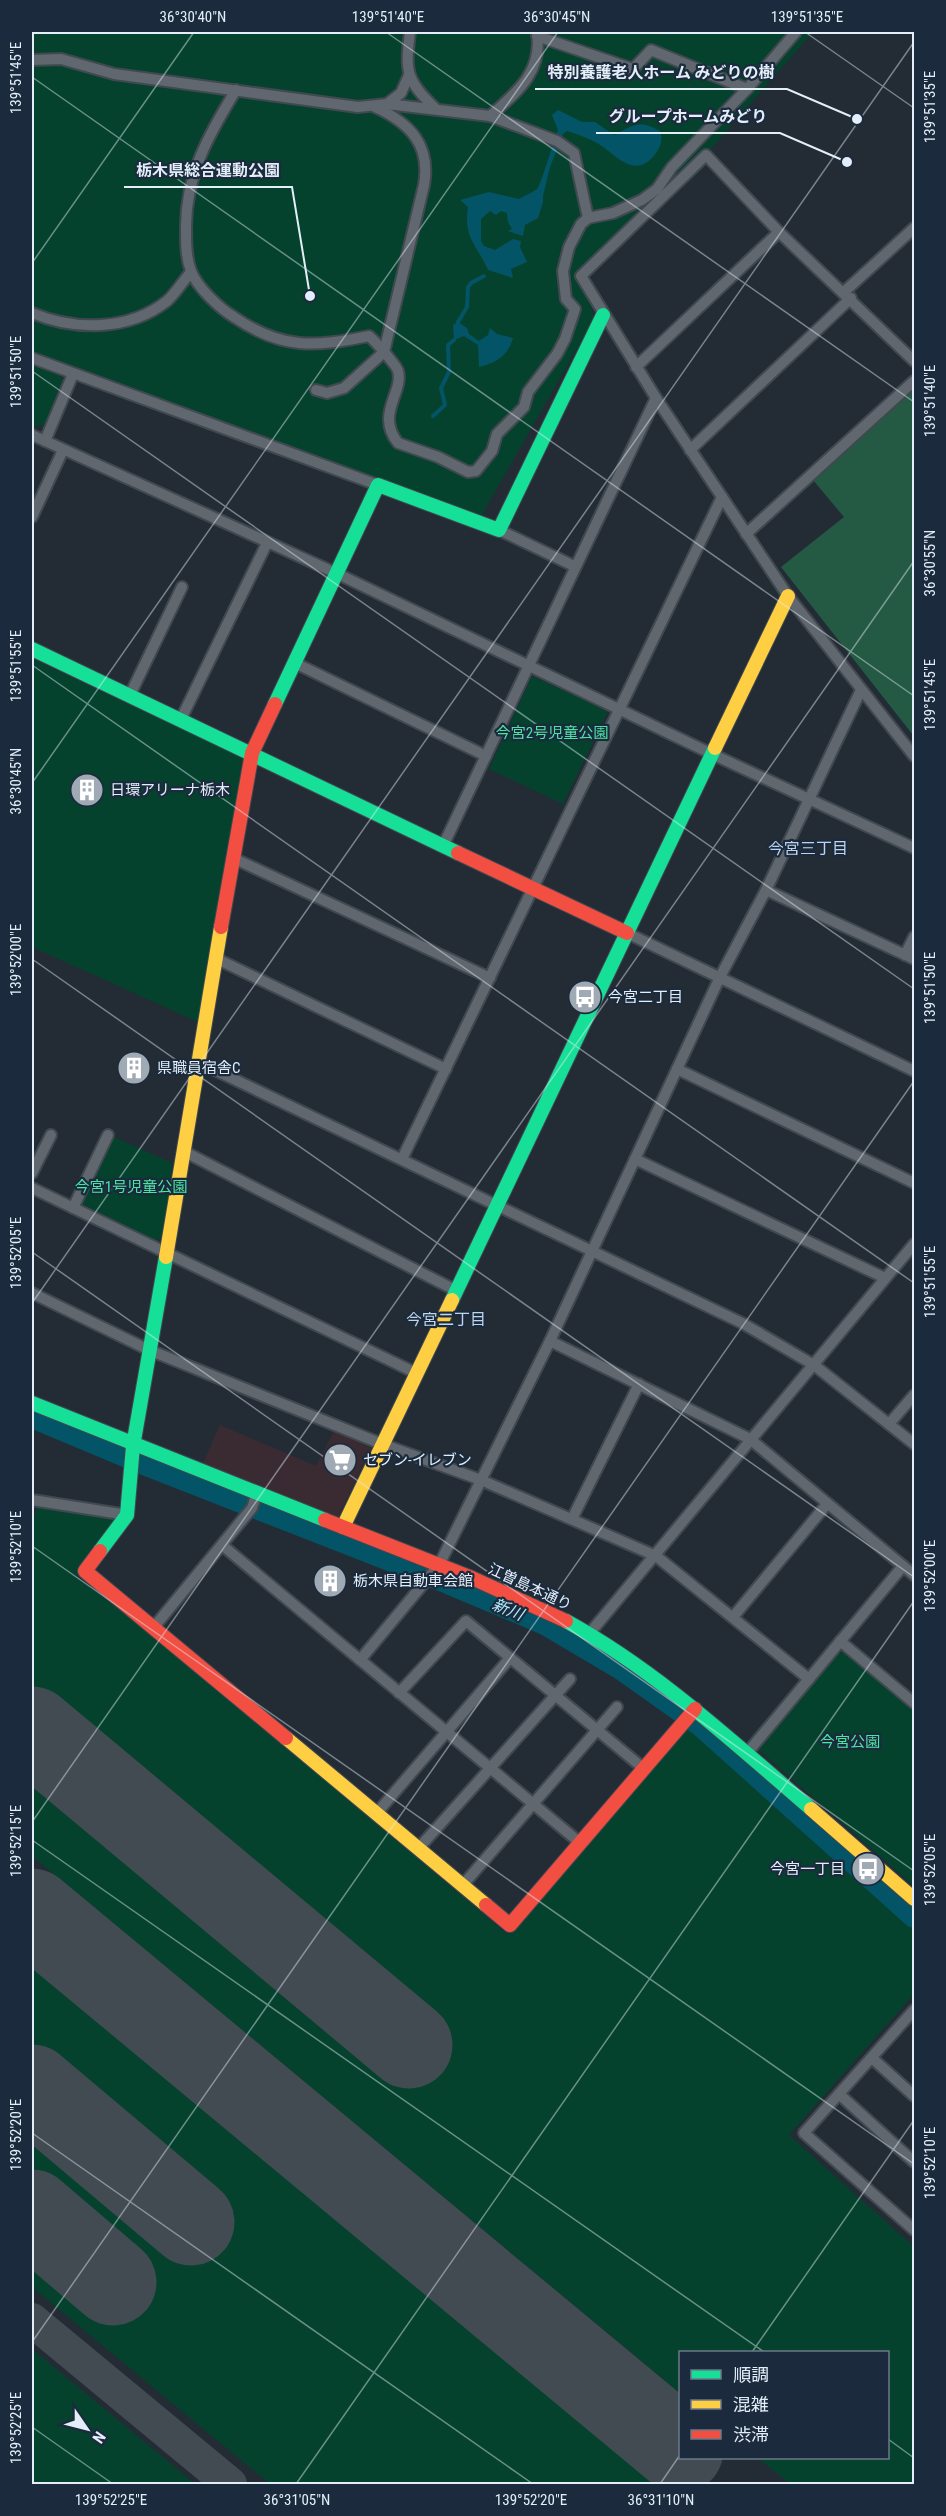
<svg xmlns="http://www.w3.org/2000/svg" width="946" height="2516" viewBox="0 0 946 2516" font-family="'Roboto Condensed','Noto Sans JP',sans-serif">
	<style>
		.commercial { fill: #3a2b33 }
		.green { fill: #05422d }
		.forest { fill: #245a43 }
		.water { fill: #035466 }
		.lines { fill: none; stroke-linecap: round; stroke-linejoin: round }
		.stream { stroke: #035466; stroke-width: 4 }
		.river { stroke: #035466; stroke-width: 22 }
		.taxiway { stroke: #424a52; stroke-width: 34 }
		.runway { stroke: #424a52; stroke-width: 87 }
		.street-casing { stroke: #404850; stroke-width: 14 }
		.fast-casing { stroke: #404850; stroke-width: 16 }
		.slow-casing { stroke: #404850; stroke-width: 16 }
		.jam-casing { stroke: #404850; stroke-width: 16 }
		.street { stroke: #60676e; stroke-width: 10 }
		.fast { stroke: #16e098; stroke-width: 14 }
		.slow { stroke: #ffcf43; stroke-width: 14 }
		.jam { stroke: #f24e42; stroke-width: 14 }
		.ticks { fill: none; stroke: #e3eef9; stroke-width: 1.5; stroke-opacity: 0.45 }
		.labels { text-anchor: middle; stroke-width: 4.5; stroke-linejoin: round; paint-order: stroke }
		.park-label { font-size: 15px; fill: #4be5a3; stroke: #1b2b3d }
		.poi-label { font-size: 15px; fill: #e3eef9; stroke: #1b2b3d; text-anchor: start }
		.street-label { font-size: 15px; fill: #e3eef9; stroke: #1b2b3d }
		.neighbourhood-label { font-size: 16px; fill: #bfd4eb; stroke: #1b2b3d }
		.water-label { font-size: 16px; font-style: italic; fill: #afe9fb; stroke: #1b2b3d }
		.leader { fill: none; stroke: #e3eef9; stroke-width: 2 }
		.callout-dot { fill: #e3eef9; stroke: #1b2b3d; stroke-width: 2 }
		.callout-label { font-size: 16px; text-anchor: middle; font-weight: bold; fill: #e3eef9; stroke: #1b2b3d; stroke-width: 4.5; stroke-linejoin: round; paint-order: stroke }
		.neatline { fill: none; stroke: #e3eef9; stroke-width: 2 }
		.ticks-label { font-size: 15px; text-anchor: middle; fill: #e3eef9 }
	</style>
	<rect width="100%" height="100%" fill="#232c35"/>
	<path class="commercial" d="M 220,1425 L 316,1466 L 334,1431 L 371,1448 L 338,1517 L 203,1463 Z"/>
	<g class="green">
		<path d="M 32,32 L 813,32 L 702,159 L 584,273 L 594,319 L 478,521 L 235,427 L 95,384 L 32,355 Z"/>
		<path d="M 32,364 L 60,376 L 63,381 L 45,424 L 35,427 L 32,426 Z"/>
		<path d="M 32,659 L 243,758 L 198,1022 L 32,947 Z"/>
		<path d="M 532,676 L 608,711 L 563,804 L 489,769 Z"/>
		<path d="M 112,1136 L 172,1163 L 163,1237 L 152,1241 L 80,1203 Z"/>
		<path d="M 37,1507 L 113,1519 L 117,1521 L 76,1576 L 141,1625 L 508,1935 L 682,1729 L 692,1727 L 914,1928 L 914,1994 L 789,2135 L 914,2247 L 914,2484 L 790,2484 L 758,2458 L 888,2458 L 888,2352 L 680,2352 L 680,2393 L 32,1856 L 32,1526 Z"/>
		<path d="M 846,1653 L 914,1711 L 914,1886 L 759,1750 L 837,1654 Z"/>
		<path d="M 32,1967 L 656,2484 L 270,2484 L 32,2287 Z"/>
		<path d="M 32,2349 L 195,2484 L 32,2484 Z"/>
	</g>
	<path class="forest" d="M 914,386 L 914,734 L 913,735 L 781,567 L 844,517 L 813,480 Z"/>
	<g class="water">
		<path d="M 558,110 L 582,122 L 595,122 L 614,135 C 635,125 638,119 660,131 C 663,139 661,146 656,153 C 635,182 616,154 597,143 C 588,138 577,134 567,131 L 563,134 L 550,167 L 543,196 L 543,202 L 538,218 L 525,225 L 523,236 L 508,231 L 512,229 L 508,222 L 507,213 L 501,211 L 496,215 L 490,211 L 481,219 L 481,241 L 484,246 L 495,250 L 513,239 L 521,241 L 520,247 L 527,262 L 511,269 L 513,278 L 488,270 C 477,245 463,238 468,207 L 460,200 L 489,192 L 519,199 C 525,195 532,193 537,189 C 541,185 554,140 558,130 L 552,115 Z"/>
		<path d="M 458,322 L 467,328 L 469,334 L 479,341 L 488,335 L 490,328 L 497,334 L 513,338 C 508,356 496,363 479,367 L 478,345 L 464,336 L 454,340 L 453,325 Z"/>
	</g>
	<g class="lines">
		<g class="stream">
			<path d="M 458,322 L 467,307 L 468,287 L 471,283 L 484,276"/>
			<path d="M 433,416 L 445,405 L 441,388 L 449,372 L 448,345 L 454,340"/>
		</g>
		<path class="river" d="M 32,1417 L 149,1466 L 448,1583 L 545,1624 L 621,1669 L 700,1725 L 914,1917"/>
		<path class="taxiway" d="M 32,2320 L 230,2484"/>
		<g class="runway">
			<path d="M 32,1730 L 409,2045"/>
			<path d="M 32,1912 L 680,2450"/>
			<path d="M 32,2088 L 191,2222"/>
			<path d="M 32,2213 L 113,2282"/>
		</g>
		<defs>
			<g id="street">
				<path d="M 410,32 C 405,72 406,80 435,108"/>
				<path d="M 537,36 L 633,69 L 651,50 L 747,89"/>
				<path d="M 32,60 L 61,59 L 114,74 L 358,107 L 387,104 L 490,116 L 557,141 L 574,153 L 588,218"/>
				<path d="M 236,90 C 209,134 185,176 186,230 C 186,243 186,258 191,271 C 197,287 219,308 234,317 C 282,350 315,347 369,336 C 375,341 397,366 398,371 C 404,392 375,414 398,443 L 438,457 L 468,472 L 476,471 L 492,451 L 497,434 L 524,407 L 528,392 L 557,354 L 565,339 L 575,309 L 566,299 L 563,271 L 569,247 L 581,224 L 588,218 L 613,213 L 642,200 L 657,189 L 672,167 L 747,89 L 796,32"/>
				<path d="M 387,104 L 401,93 L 409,75"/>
				<path d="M 490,116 C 517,92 543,72 537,32"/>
				<path d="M 844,292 L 914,228"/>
				<path d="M 32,313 C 75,331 129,331 167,301 C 176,293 183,281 191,272"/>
				<path d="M 32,358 L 378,485"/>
				<path d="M 914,361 L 779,232 L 706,155 L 581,276 L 656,398 L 788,596 L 914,756"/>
				<path d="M 636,367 L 779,232"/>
				<path d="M 316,390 L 327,393 L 344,388 L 384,352 L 424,185 C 431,145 410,123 375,107"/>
				<path d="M 32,435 L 338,574 L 712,754 L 914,848"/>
				<path d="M 45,441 L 73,374"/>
				<path d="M 690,450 L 851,298"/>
				<path d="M 32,517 L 63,450"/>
				<path d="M 499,530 L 574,566"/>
				<path d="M 746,534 L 914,381"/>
				<path d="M 295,663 L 486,756"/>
				<path d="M 130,695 L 182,587"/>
				<path d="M 181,719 L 267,543"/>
				<path d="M 443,846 L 656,398"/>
				<path d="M 233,858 L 490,978"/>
				<path d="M 766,890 L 914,959"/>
				<path d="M 627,933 L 914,1071"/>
				<path d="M 905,955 L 914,937"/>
				<path d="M 215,958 L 446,1069"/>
				<path d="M 198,1062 L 742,1323 L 814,1365 L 914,1444"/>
				<path d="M 677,1069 L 914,1183"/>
				<path d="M 183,1151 L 457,1291"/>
				<path d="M 402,1159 L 722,497"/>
				<path d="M 635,1159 L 885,1278"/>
				<path d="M 32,1173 L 51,1135"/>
				<path d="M 32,1188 L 416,1373"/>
				<path d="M 73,1208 L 108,1135"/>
				<path d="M 32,1293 L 149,1350 L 382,1444 L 481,1480 L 656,1556 L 809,1679"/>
				<path d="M 550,1341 L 750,1439 L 914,1575"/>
				<path d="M 889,1424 L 914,1395"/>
				<path d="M 32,1500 L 127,1515"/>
				<path d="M 572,1519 L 639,1384"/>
				<path d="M 222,1545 L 579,1842"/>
				<path d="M 733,1617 L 827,1504"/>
				<path d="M 154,1627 L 252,1508 L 257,1493"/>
				<path d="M 589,1634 L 914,1244"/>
				<path d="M 840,1641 L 914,1703"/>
				<path d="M 360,1660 L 439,1565 L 550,1341 L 720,977 L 766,890 L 861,690"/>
				<path d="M 399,1693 L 466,1621 L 643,1768"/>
				<path d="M 748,1752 L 903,1566"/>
				<path d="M 376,1814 L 510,1658"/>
				<path d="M 418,1849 L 570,1679"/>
				<path d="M 462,1886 L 617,1707"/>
				<path d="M 914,2010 L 804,2133 L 914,2230"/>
				<path d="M 872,2058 L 914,2096"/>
				<path d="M 839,2094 L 914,2162"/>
			</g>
			<g id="fast">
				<path d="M 32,649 L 458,853"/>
				<path d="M 275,704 L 378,485 L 499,530 L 603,315"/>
				<path d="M 452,1300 L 715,748"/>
				<path d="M 32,1403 L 325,1520"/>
				<path d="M 100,1551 L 127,1515 L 133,1446 L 166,1257"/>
				<path d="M 566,1621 C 657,1671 733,1742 811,1809"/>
			</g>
			<g id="slow">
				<path d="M 715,748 L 788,596"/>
				<path d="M 166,1257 L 221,927"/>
				<path d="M 343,1527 L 452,1300"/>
				<path d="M 286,1738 L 486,1905"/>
				<path d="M 811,1809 L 914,1899"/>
			</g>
			<g id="jam">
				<path d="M 458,853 L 627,933"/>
				<path d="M 221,927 L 252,753 L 275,704"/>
				<path d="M 325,1520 L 472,1578 L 566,1621"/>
				<path d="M 100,1551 L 85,1571 L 286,1738"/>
				<path d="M 486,1905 L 510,1925 L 695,1709"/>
			</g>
		</defs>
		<use href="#street" class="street-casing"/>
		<use href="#fast" class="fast-casing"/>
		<use href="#slow" class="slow-casing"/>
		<use href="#jam" class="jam-casing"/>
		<use href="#street" class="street"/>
		<use href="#fast" class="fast"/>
		<use href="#slow" class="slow"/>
		<use href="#jam" class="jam"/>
	</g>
	<path class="ticks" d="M 386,32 L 914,402M 805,32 L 914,108M 32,77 L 914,696M 32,263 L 194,32M 32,371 L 914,989M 32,665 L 914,1283M 32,783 L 558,32M 32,959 L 914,1577M 32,1252 L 914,1871M 32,1303 L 914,42M 32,1546 L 914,2164M 32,1822 L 914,561M 32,1840 L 764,2352M 32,2133 L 533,2484M 32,2342 L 914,1081M 752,2352 L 914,2120M 32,2427 L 113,2484M 888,2439 L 914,2458M 296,2484 L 914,1601M 660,2484 L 680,2455"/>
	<defs>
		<symbol id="building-disc" viewBox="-11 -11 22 22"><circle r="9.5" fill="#a0aab4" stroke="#1b2b3d"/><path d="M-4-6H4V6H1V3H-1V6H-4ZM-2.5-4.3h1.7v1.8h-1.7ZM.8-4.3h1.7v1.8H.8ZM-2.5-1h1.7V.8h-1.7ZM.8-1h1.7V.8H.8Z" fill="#fff"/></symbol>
		<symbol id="bus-disc" viewBox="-11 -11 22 22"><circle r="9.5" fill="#a0aab4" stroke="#1b2b3d"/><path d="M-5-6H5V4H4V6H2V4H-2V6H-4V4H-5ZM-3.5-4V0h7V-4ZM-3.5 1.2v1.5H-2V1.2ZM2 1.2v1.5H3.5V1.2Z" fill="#fff"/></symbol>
		<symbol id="supermarket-disc" viewBox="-11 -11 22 22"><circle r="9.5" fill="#a0aab4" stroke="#1b2b3d"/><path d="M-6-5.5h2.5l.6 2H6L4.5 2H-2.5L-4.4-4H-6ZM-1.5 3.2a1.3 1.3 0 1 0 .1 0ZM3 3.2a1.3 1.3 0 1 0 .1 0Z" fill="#fff"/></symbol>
	</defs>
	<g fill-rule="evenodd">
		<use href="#building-disc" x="68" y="771" width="38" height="38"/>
		<use href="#bus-disc" x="566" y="978" width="38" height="38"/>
		<use href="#building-disc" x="115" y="1049" width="38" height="38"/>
		<use href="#supermarket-disc" x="321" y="1441" width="38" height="38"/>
		<use href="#building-disc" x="311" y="1562" width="38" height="38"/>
		<use href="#bus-disc" x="849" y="1850" width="38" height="38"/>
	</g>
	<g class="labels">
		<g class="park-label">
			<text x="552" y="738">今宮2号児童公園</text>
			<text x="131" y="1192">今宮1号児童公園</text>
			<text x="850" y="1747">今宮公園</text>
		</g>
		<g class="poi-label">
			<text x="110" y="795">日環アリーナ栃木</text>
			<text x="608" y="1002">今宮二丁目</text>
			<text x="157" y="1073">県職員宿舎C</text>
			<text x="363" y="1465">セブン-イレブン</text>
			<text x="353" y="1586">栃木県自動車会館</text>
			<text x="845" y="1874" text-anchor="end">今宮一丁目</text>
		</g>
		<g class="street-label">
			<text transform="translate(530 1587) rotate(25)" y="5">江曽島本通り</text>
		</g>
		<g class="neighbourhood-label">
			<text x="808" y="854">今宮三丁目</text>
			<text x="446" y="1325">今宮二丁目</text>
		</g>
		<g class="water-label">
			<text transform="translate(508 1609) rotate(22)" y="6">新川</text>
		</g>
	</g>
	<path class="leader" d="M857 119L787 89H535M847 162L780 133H596M310 296L292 187H124"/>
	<g class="callout-dot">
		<circle cx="857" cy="119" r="6"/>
		<circle cx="847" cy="162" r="6"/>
		<circle cx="310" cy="296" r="6"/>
	</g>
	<g class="callout-label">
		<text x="661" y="78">特別養護老人ホーム みどりの樹</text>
		<text x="688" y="122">グループホームみどり</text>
		<text x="208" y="176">栃木県総合運動公園</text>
	</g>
	<rect width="946" height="2516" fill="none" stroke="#1b2b3d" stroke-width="66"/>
	<rect x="679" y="2351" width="210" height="108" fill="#1b2b3d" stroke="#6b7988" stroke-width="1.5"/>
	<rect x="691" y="2370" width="30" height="9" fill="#16e098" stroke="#6b7988" stroke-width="1.5"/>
	<text x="733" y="2381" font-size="18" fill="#e3eef9">順調</text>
	<rect x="691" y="2400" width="30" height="9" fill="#ffcf43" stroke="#6b7988" stroke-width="1.5"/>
	<text x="733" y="2411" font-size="18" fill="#e3eef9">混雑</text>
	<rect x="691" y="2430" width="30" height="9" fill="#f24e42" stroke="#6b7988" stroke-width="1.5"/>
	<text x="733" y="2441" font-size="18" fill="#e3eef9">渋滞</text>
	<g transform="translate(87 2429) rotate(125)" stroke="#1b2b3d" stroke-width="4.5" paint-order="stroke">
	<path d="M0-4.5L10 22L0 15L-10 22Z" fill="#e3eef9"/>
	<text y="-9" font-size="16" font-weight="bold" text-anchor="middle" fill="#e3eef9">N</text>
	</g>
	<rect x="33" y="33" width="880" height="2450" class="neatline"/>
	<g class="ticks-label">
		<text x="193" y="22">36°30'40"N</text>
		<text x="388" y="22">139°51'40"E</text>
		<text x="557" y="22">36°30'45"N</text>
		<text x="807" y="22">139°51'35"E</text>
		<text transform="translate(16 78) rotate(-90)" y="5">139°51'45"E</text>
		<text transform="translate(930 107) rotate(-90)" y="5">139°51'35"E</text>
		<text transform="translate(16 372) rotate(-90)" y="5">139°51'50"E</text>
		<text transform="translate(930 401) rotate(-90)" y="5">139°51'40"E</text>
		<text transform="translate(930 563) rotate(-90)" y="5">36°30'55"N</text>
		<text transform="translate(16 666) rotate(-90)" y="5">139°51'55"E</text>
		<text transform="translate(930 695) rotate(-90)" y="5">139°51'45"E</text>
		<text transform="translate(16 781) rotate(-90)" y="5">36°30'45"N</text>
		<text transform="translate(16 960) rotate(-90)" y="5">139°52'00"E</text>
		<text transform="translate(930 988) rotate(-90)" y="5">139°51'50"E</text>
		<text transform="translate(16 1253) rotate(-90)" y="5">139°52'05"E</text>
		<text transform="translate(930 1282) rotate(-90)" y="5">139°51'55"E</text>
		<text transform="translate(16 1547) rotate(-90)" y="5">139°52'10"E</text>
		<text transform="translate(930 1576) rotate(-90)" y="5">139°52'00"E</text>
		<text transform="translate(16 1841) rotate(-90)" y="5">139°52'15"E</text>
		<text transform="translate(930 1870) rotate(-90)" y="5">139°52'05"E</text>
		<text transform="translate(16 2135) rotate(-90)" y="5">139°52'20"E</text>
		<text transform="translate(930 2163) rotate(-90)" y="5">139°52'10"E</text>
		<text transform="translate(16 2428) rotate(-90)" y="5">139°52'25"E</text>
		<text x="111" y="2505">139°52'25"E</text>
		<text x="297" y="2505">36°31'05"N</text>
		<text x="531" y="2505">139°52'20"E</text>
		<text x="661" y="2505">36°31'10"N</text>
	</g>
</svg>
